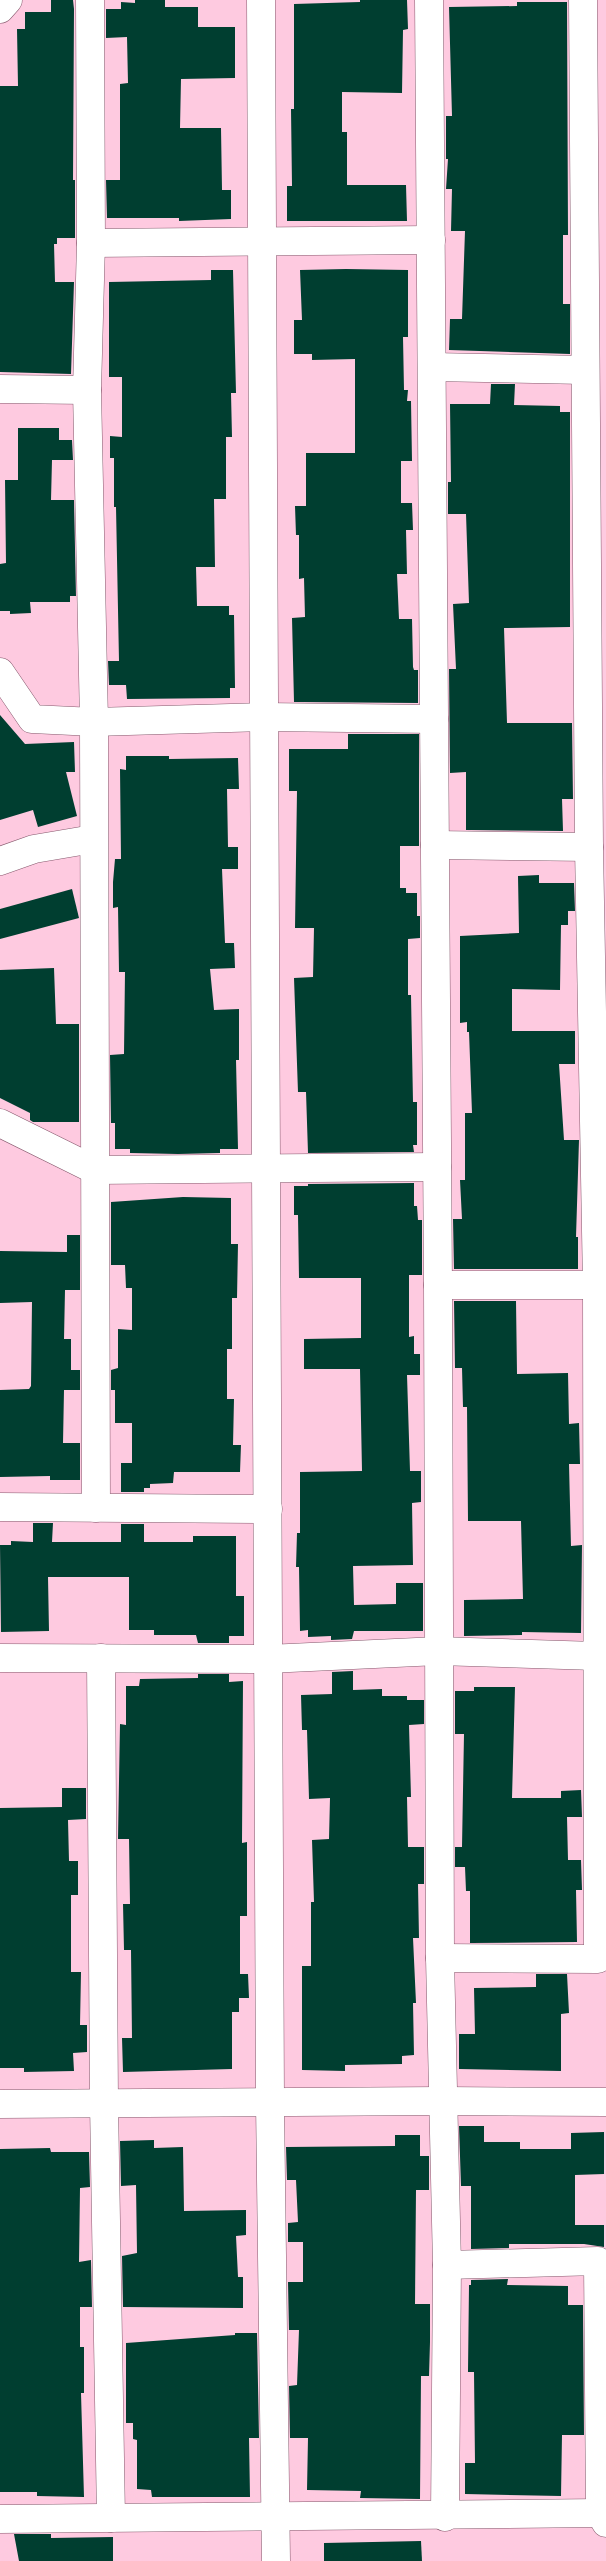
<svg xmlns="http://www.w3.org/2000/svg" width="606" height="2561" viewBox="0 0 606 2561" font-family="Merriweather,serif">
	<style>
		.building { fill: #003e30 }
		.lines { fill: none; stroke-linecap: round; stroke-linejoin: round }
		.minor-casing { stroke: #86596d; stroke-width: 29 }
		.minor { stroke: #fff; stroke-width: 28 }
	</style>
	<rect width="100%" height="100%" fill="#fecae0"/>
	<g class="building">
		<path d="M 51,0 L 73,0 L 74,9 L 73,180 L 75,180 L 75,238 L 57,238 L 57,244 L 54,244 L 55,282 L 74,282 L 71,374 L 0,372 L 0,86 L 18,86 L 17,29 L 25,29 L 25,12 L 51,12 Z"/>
		<path d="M 135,0 L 165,0 L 165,7 L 198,7 L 198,27 L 235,27 L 235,78 L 181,79 L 180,128 L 221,128 L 222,190 L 231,190 L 231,219 L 179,221 L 179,218 L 107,218 L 106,180 L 120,180 L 120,84 L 128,83 L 127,37 L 106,38 L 106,9 L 121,9 L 121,2 L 135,3 Z"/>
		<path d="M 360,0 L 407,0 L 408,29 L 403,30 L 402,93 L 342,92 L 342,132 L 347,132 L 347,185 L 406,185 L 407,221 L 287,221 L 287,186 L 292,186 L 291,109 L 294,109 L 294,4 L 360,2 Z"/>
		<path d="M 517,2 L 567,2 L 568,235 L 563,235 L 563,304 L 570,304 L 570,354 L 449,350 L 450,319 L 462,319 L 465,231 L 451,231 L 452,189 L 446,189 L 448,159 L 446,159 L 446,116 L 452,116 L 449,7 L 517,6 Z"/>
		<path d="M 346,269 L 408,270 L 408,337 L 403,337 L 404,390 L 408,390 L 407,401 L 411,401 L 412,461 L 401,461 L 401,503 L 412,503 L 413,530 L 406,530 L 407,574 L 397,574 L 399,619 L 412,619 L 413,667 L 414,670 L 418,670 L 418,703 L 294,702 L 292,618 L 305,617 L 304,578 L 299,579 L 299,535 L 296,535 L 295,506 L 306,506 L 306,453 L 355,453 L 355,359 L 312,360 L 312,354 L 294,354 L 294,320 L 302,320 L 300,270 Z"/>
		<path d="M 211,270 L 233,270 L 236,393 L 231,393 L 232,437 L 226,437 L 226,499 L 214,499 L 215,567 L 196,567 L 197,606 L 229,606 L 229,615 L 234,615 L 235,688 L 230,688 L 230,698 L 127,699 L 126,685 L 109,685 L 108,661 L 119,661 L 116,507 L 114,507 L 114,458 L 110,458 L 110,436 L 122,437 L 122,377 L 109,377 L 109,282 L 211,280 Z"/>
		<path d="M 491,384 L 515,384 L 514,405 L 560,406 L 560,412 L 570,412 L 570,627 L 504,628 L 507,723 L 572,723 L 573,799 L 562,799 L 563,831 L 466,830 L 466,772 L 450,773 L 449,669 L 456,669 L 453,604 L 469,603 L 466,514 L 448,514 L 448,482 L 451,482 L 450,404 L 490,404 Z"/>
		<path d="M 18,428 L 59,428 L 59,440 L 72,440 L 73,460 L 52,460 L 51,500 L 74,500 L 76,596 L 70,596 L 70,602 L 30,602 L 31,613 L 10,614 L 10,611 L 0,611 L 0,564 L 6,563 L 5,480 L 18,480 Z"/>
		<path d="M 0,715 L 25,744 L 74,742 L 75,772 L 66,772 L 77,816 L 38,827 L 33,810 L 0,820 Z"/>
		<path d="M 348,734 L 419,734 L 419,846 L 400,846 L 400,888 L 406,888 L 406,893 L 417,893 L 417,916 L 420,916 L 420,938 L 408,939 L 408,995 L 411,995 L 413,1102 L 417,1102 L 417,1145 L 413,1145 L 414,1152 L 308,1153 L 306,1092 L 298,1092 L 294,978 L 313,977 L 314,928 L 295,928 L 297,791 L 289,791 L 289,749 L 348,749 Z"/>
		<path d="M 126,756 L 169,756 L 169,759 L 238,758 L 239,789 L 227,789 L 228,847 L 238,847 L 238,869 L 222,869 L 225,943 L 234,943 L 235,968 L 210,969 L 214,1010 L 239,1009 L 239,1060 L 236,1060 L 238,1149 L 220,1149 L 220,1153 L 178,1154 L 130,1153 L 130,1149 L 115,1149 L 115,1123 L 111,1123 L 110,1055 L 124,1054 L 125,972 L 119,972 L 118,907 L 113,908 L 113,882 L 115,859 L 121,859 L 120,769 L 126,770 Z"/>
		<path d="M 539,875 L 539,883 L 574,883 L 575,911 L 568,911 L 568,925 L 561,925 L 560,990 L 512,989 L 512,1031 L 575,1031 L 575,1064 L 559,1064 L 564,1140 L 579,1140 L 576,1237 L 578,1237 L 578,1269 L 454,1269 L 453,1219 L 462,1219 L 460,1180 L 465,1180 L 465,1113 L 472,1113 L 469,1032 L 467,1032 L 467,1022 L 460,1023 L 460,936 L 519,933 L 518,876 Z"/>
		<path d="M 72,889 L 79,918 L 0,939 L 0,909 Z"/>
		<path d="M 54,968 L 56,1024 L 79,1024 L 79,1122 L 33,1122 L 30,1120 L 30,1113 L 0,1098 L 0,970 Z"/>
		<path d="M 414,1183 L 414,1206 L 417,1206 L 418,1220 L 422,1220 L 422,1275 L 409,1275 L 409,1337 L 414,1336 L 414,1354 L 420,1354 L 420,1375 L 407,1375 L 410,1471 L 421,1471 L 421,1502 L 412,1503 L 413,1565 L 353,1566 L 354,1605 L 396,1604 L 396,1583 L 423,1583 L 423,1631 L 354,1631 L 352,1639 L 331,1640 L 331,1636 L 308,1637 L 308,1630 L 300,1631 L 299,1567 L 296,1567 L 297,1533 L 300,1533 L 300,1472 L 362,1471 L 360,1369 L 304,1369 L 304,1339 L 361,1338 L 361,1278 L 299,1278 L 298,1215 L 294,1215 L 294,1186 L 308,1186 L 308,1184 Z"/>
		<path d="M 183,1197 L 231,1198 L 231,1244 L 238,1244 L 237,1298 L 232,1298 L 232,1349 L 227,1349 L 227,1399 L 234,1399 L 233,1445 L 241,1445 L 240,1472 L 174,1472 L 173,1483 L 150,1484 L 150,1488 L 144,1488 L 144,1492 L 121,1492 L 121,1463 L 132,1463 L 132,1423 L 115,1423 L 115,1390 L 111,1390 L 111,1370 L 118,1368 L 118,1329 L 132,1330 L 132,1288 L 126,1288 L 125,1265 L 111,1265 L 111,1202 Z"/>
		<path d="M 67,1235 L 80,1235 L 80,1290 L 65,1290 L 64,1339 L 71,1339 L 71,1370 L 80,1370 L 80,1390 L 64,1390 L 63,1443 L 80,1443 L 80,1480 L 50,1480 L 50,1476 L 0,1477 L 0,1390 L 29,1389 L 31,1386 L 32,1302 L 0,1303 L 0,1251 L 67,1252 Z"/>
		<path d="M 454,1301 L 516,1301 L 517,1374 L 568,1373 L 569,1424 L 579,1423 L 580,1464 L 569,1464 L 571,1546 L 582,1545 L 581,1633 L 522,1632 L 522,1635 L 464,1636 L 464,1600 L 523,1599 L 521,1521 L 468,1521 L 467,1407 L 463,1407 L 462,1368 L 455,1368 Z"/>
		<path d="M 33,1523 L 53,1523 L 52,1542 L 121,1542 L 121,1524 L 144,1524 L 144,1542 L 193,1542 L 193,1536 L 236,1536 L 236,1596 L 244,1596 L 244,1636 L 229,1636 L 229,1643 L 198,1643 L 196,1635 L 154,1635 L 154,1630 L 129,1630 L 129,1577 L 48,1577 L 49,1631 L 1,1632 L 0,1545 L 11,1545 L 11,1541 L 33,1542 Z"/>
		<path d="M 353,1671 L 353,1690 L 382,1689 L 382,1696 L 407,1696 L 407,1700 L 424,1700 L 424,1724 L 409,1725 L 411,1797 L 407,1797 L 408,1847 L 424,1847 L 424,1884 L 418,1884 L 419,1938 L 413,1938 L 416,2003 L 413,2003 L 414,2055 L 402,2056 L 402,2064 L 345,2065 L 345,2071 L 302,2070 L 302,1966 L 311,1966 L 311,1902 L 314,1902 L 312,1840 L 329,1839 L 330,1798 L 309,1799 L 307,1730 L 302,1730 L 301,1695 L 332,1694 L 332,1672 Z"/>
		<path d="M 198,1674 L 229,1674 L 229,1682 L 243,1681 L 242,1843 L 247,1842 L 247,1916 L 240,1916 L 240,1974 L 248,1974 L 249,1998 L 239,1998 L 239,2012 L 232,2012 L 232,2069 L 123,2072 L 122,2038 L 132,2038 L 131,1950 L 124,1950 L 123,1904 L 130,1904 L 129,1839 L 118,1839 L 120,1724 L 126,1725 L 126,1686 L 139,1686 L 140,1679 L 198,1678 Z"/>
		<path d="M 474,1687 L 515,1687 L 512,1798 L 561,1798 L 561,1791 L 581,1790 L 582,1817 L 567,1817 L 568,1860 L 581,1860 L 582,1890 L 576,1890 L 577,1942 L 470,1943 L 470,1891 L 466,1891 L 465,1867 L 455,1867 L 455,1847 L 462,1847 L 464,1734 L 455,1734 L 455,1691 L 474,1691 Z"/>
		<path d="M 62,1788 L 86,1788 L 86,1819 L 68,1820 L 69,1861 L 78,1861 L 78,1895 L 71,1895 L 71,1972 L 81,1972 L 80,2025 L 87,2025 L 87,2052 L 73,2053 L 74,2071 L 24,2072 L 24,2068 L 0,2068 L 0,1808 L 62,1807 Z"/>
		<path d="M 536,1974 L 567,1974 L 569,2013 L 561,2014 L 561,2071 L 459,2069 L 459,2034 L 475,2034 L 474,1988 L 536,1987 Z"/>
		<path d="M 459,2126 L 484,2126 L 484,2142 L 520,2142 L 520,2149 L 571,2149 L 571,2133 L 604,2132 L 604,2174 L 575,2175 L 575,2225 L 604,2225 L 604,2247 L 584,2244 L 509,2244 L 509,2248 L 471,2249 L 471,2186 L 461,2186 Z"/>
		<path d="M 395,2135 L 420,2135 L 420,2156 L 429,2156 L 429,2190 L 416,2190 L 415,2304 L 430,2304 L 430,2342 L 429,2376 L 421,2376 L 420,2499 L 360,2498 L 361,2491 L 307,2490 L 308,2438 L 290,2438 L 289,2386 L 297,2385 L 299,2330 L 289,2330 L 288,2282 L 303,2282 L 303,2242 L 288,2242 L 288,2223 L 298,2222 L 296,2180 L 287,2180 L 286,2147 L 395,2146 Z"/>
		<path d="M 154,2140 L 154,2148 L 183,2147 L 184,2211 L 246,2210 L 246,2235 L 236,2236 L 238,2277 L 243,2277 L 243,2308 L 123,2307 L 122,2256 L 137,2253 L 136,2185 L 121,2186 L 120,2141 Z"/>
		<path d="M 50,2148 L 51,2152 L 89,2152 L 90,2187 L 80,2188 L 79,2262 L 91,2260 L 92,2307 L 80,2307 L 80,2347 L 84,2347 L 84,2393 L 81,2393 L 84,2497 L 37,2496 L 37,2492 L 0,2492 L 0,2149 Z"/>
		<path d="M 508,2279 L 507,2285 L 568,2286 L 568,2305 L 583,2305 L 584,2435 L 562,2435 L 561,2496 L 465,2494 L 465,2463 L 475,2463 L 474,2372 L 468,2372 L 469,2285 L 471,2285 L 471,2280 Z"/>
		<path d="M 235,2333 L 257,2333 L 259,2438 L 249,2438 L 250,2497 L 152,2497 L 151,2490 L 137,2489 L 137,2440 L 133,2439 L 133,2423 L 126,2423 L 126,2343 L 235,2335 Z"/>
		<path d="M 14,2534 L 51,2534 L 51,2538 L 113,2537 L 113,2561 L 19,2561 Z"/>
		<path d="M 421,2541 L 422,2561 L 324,2561 L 324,2543 Z"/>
	</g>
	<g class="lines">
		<defs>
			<g id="minor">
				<path d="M 90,0 L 91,243 L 87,390 L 94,722 L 96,1508"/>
				<path d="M 261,0 L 270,2103 L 276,2561"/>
				<path d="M 429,0 L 438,1285 L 440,1958 L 447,2265 L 445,2517"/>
				<path d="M 0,9 L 8,0"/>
				<path d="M 91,243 L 431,240"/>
				<path d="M 432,367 L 585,370"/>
				<path d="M 0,389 L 87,390"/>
				<path d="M 0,672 L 32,719 L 94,722 L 264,717 L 434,719"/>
				<path d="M 435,845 L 589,847"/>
				<path d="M 0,861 L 34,849 L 93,839"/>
				<path d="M 0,1123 L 95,1170 L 437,1167"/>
				<path d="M 438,1285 L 597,1285"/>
				<path d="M 0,1507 L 268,1509"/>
				<path d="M 0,1658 L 268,1659 L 438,1651 L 596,1656"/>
				<path d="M 101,1658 L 104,2103 L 111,2518"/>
				<path d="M 440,1958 L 598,1959 L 597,1285 L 589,847 L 583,0"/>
				<path d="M 0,2104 L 442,2101 L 606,2102"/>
				<path d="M 447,2265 L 598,2261 L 600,2513 L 606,2523"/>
				<path d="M 0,2519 L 600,2513"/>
			</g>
		</defs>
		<use href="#minor" class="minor-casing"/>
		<use href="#minor" class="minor"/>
	</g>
</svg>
